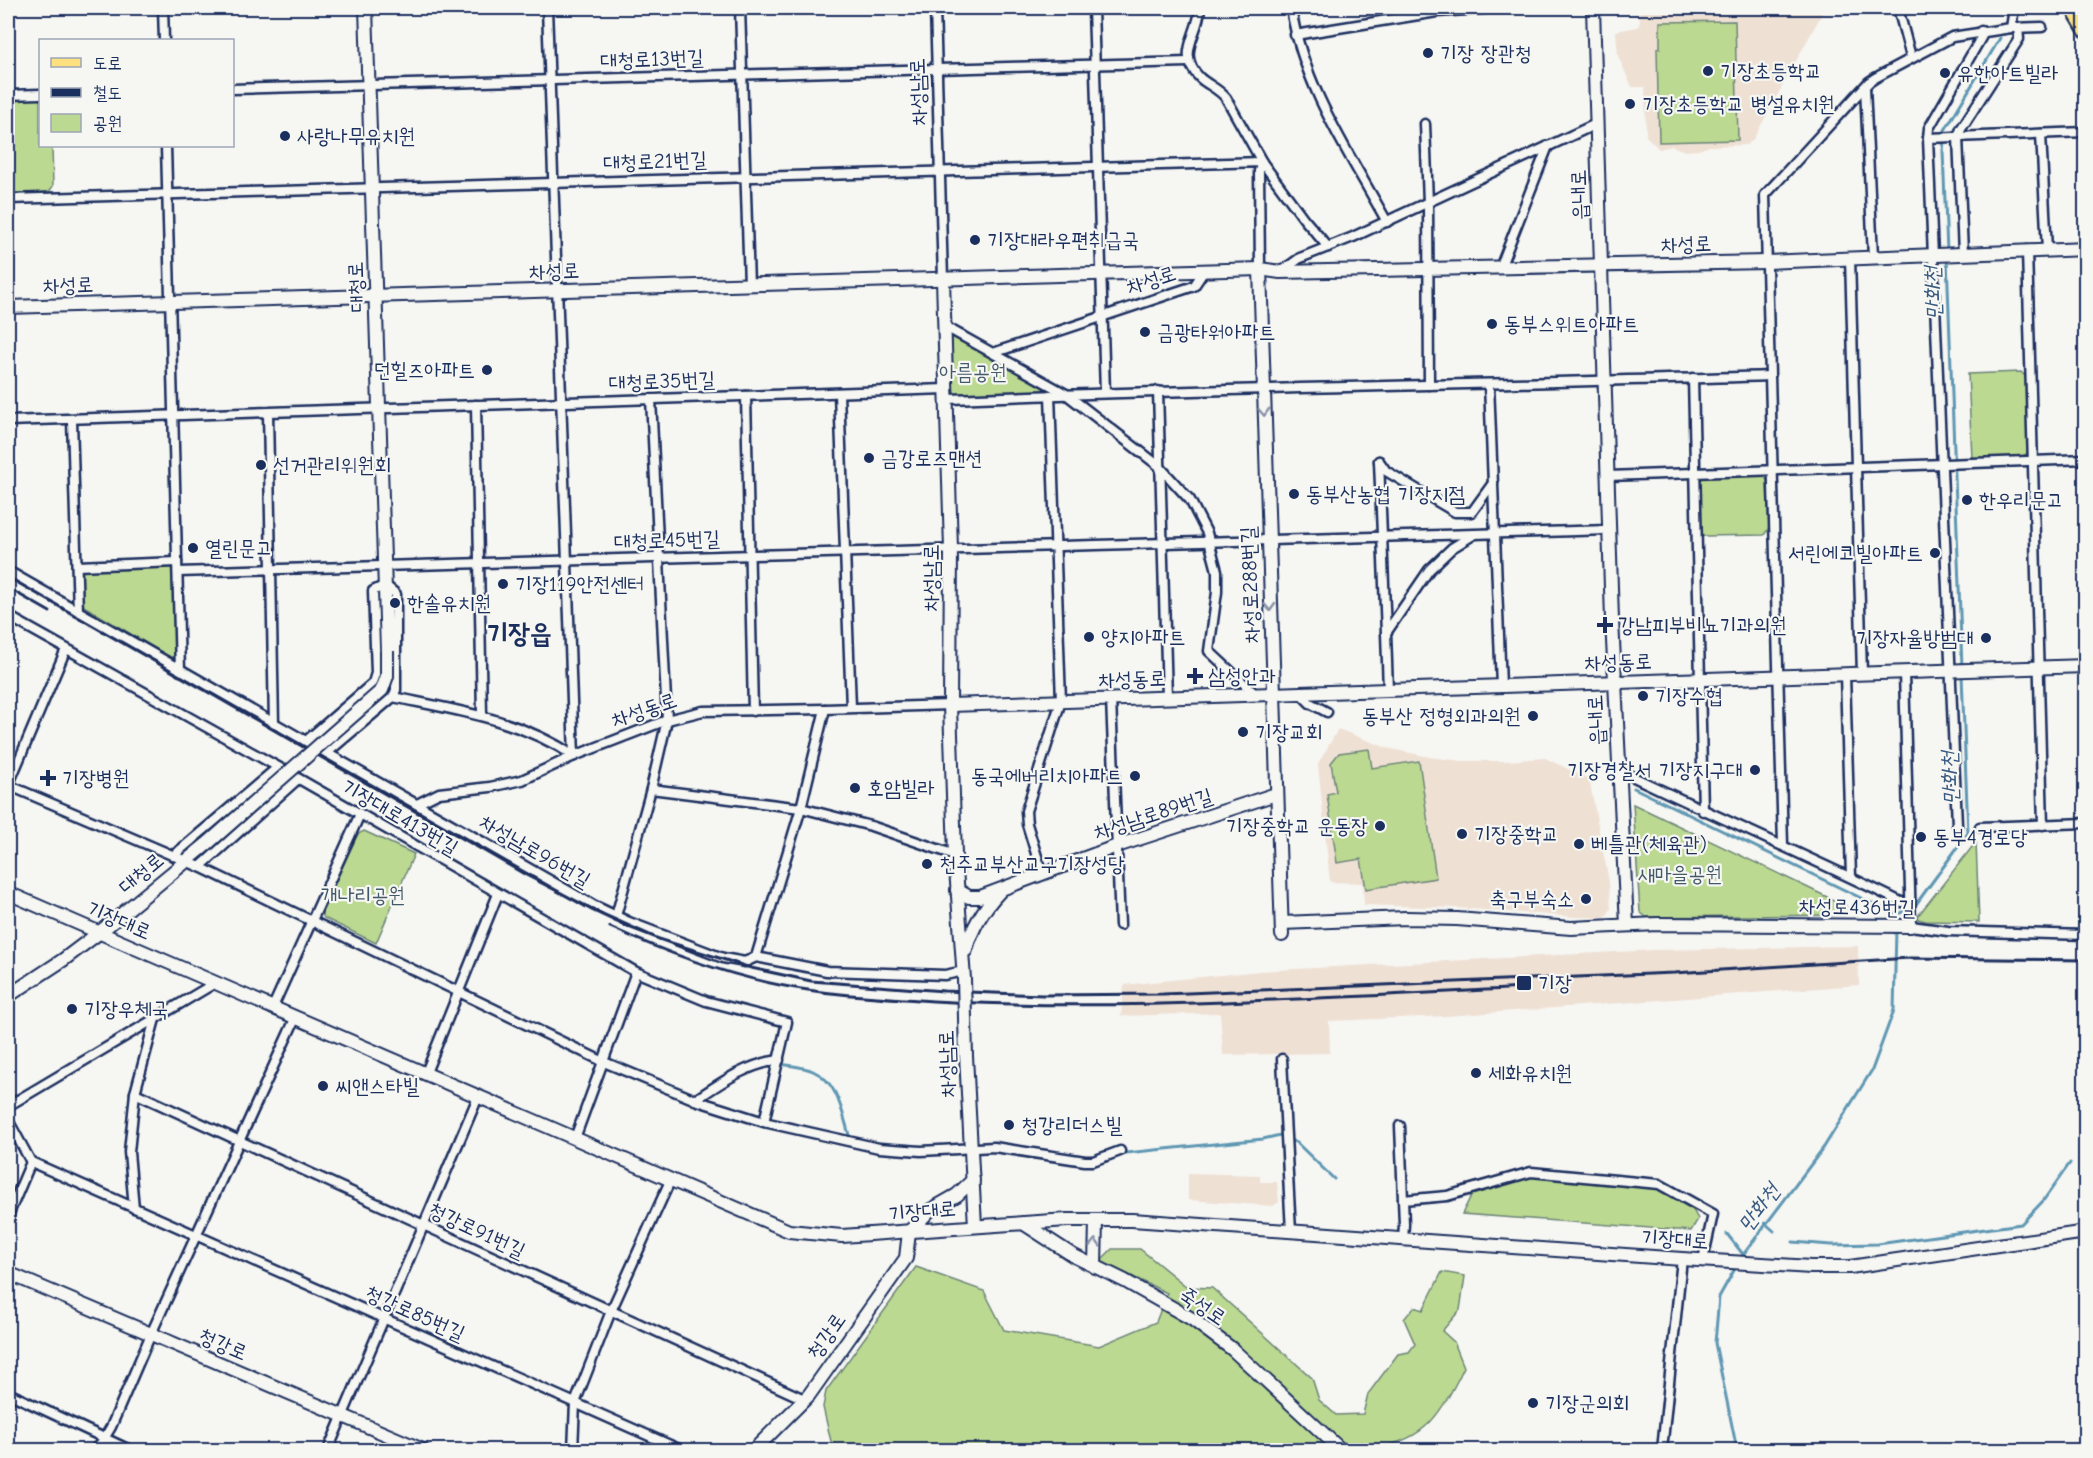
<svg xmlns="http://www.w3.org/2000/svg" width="2093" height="1458" viewBox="0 0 2093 1458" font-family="'Comic Neue','Poor Story',sans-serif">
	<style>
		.built { fill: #efe0d4 }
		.green { fill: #bcd991; stroke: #6c8478; stroke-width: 1.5 }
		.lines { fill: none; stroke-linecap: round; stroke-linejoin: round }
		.stream { stroke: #5f97b3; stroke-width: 3 }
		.street-casing { stroke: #1b2f5e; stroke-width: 13 }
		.secondary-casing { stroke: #1b2f5e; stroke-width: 16 }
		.primary-casing { stroke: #1b2f5e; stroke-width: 18 }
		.street { stroke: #f6f6f2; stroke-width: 8 }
		.secondary { stroke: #f6f6f2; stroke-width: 12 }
		.primary { stroke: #fde080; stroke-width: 14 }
		.rail { stroke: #1b2f5e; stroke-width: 3 }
		.secondary-bridge-casing { stroke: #1b2f5e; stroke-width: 16; stroke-linecap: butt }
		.secondary-bridge { stroke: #f6f6f2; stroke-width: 12 }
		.oneway { stroke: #8892a8 }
		.poi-dot { fill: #1b2f5e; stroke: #f6f6f2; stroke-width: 2 }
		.labels { text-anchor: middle; stroke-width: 4.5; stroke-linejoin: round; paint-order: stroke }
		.poi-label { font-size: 21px; fill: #1b2f5e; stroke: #f6f6f2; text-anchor: start }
		.street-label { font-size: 21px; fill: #1b2f5e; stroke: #f6f6f2 }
		.park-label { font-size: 21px; fill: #435a6b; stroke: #f6f6f2 }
		.water-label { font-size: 22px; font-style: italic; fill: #385a81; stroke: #f6f6f2 }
		.district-label { font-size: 27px; font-weight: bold; fill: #1b2f5e; stroke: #f6f6f2 }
	</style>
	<rect width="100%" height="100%" fill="#f6f6f2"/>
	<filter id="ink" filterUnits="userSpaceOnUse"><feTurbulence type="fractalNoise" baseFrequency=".0167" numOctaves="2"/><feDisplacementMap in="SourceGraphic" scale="12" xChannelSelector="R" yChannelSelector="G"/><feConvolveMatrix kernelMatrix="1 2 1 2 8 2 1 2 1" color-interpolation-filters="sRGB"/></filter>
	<g filter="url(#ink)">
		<g class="built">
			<path d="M 1639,8 L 1825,8 L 1754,138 L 1747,145 L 1709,146 L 1699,150 L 1685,151 L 1672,146 L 1659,149 L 1646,136 L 1645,87 L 1632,87 L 1618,56 L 1616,31 L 1638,27 L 1640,22 Z"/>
			<path d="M 1338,729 L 1387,748 L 1429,757 L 1462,761 L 1505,761 L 1545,758 L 1589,779 L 1609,882 L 1611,909 L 1605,918 L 1576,917 L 1457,908 L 1364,905 L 1363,883 L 1330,882 L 1318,764 Z"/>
			<path d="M 1858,946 L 1859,985 L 1447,1016 L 1329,1021 L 1330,1053 L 1223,1055 L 1220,1013 L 1121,1016 L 1124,985 L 1260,971 L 1654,950 Z"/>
			<path d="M 1188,1173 L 1260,1175 L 1260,1182 L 1277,1182 L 1279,1202 L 1273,1206 L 1188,1200 Z"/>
		</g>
		<g class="green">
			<path d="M 1735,21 L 1738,140 L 1659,142 L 1657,48 L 1660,48 L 1660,22 Z"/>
			<path d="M 40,99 L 40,146 L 52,146 L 53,186 L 49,192 L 8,194 L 8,100 Z"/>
			<path d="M 952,335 L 1048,389 L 1048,391 L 956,394 L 953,391 Z"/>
			<path d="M 2021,372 L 2027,378 L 2030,451 L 2023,456 L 1972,458 L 1968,374 Z"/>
			<path d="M 1762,474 L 1767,480 L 1769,528 L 1764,535 L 1704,536 L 1700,531 L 1698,484 L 1704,476 Z"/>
			<path d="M 168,564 L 172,566 L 173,570 L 175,653 L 173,659 L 82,605 L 79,599 L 80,570 Z"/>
			<path d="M 1369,749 L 1372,768 L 1419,761 L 1436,878 L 1366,889 L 1361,859 L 1337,863 L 1327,794 L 1336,792 L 1331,763 L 1339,753 Z"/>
			<path d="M 1633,804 L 1846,906 L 1846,915 L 1646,917 L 1640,912 Z"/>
			<path d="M 364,831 L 414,854 L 376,943 L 324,918 L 321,912 L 358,834 Z"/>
			<path d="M 1976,842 L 1979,922 L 1926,921 L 1918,919 L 1917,917 Z"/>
			<path d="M 1531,1177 L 1658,1189 L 1693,1210 L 1698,1219 L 1691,1231 L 1462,1214 L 1472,1194 Z"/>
			<path d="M 1112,1249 L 1140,1249 L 1187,1287 L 1212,1288 L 1312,1378 L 1319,1400 L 1336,1415 L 1363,1414 L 1368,1394 L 1398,1354 L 1409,1352 L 1415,1344 L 1404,1319 L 1414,1307 L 1423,1310 L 1442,1272 L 1465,1276 L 1460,1310 L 1442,1331 L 1454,1342 L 1464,1367 C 1455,1386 1441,1414 1425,1427 C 1410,1440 1391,1445 1372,1450 L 833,1450 L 823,1407 L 826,1391 L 916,1267 L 984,1291 L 1004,1330 L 1099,1346 L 1156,1322 L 1167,1293 L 1100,1261 Z"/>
		</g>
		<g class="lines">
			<g class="stream">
				<path d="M 1947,252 L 1943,151 L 1945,130 L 2000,38"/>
				<path d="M 1947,258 L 1962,668"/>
				<path d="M 1634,788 L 1896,915"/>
				<path d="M 1896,924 L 1896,915 L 1914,907 L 1968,833 L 1962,675"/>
				<path d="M 781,1064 C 791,1066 804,1067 813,1071 C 838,1082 842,1112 849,1135"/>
				<path d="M 2081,1147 L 2086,1139"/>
				<path d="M 1126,1153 L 1263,1139 L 1280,1135 L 1297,1143 L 1334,1179"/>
				<path d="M 1765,1223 L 1774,1231"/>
				<path d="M 1727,1234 L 1742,1253"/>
				<path d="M 1793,1242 L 1831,1245 L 1878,1244 L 2021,1224 L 2043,1201 L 2070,1163"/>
				<path d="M 1740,1259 L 1824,1147 L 1872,1070 L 1894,1010 L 1896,930"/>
				<path d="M 1737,1265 L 1719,1297 L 1715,1343 L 1737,1450"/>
			</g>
			<defs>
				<g id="street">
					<path d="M 163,8 L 164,40"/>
					<path d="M 547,8 L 574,756"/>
					<path d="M 740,8 L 749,285"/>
					<path d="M 935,8 L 943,279"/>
					<path d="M 1093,8 L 1105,393"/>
					<path d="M 1200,8 C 1199,35 1175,53 1200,78 C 1208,85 1219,89 1226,98 L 1262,162 L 1304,219 L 1328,247"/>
					<path d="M 1291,8 C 1303,86 1349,153 1387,222"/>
					<path d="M 1898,8 L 1911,57"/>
					<path d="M 2011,28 L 2014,8"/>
					<path d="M 1295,35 L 1437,12 L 1497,8"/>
					<path d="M 1865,87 L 1873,257"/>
					<path d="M 232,89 L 1188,62"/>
					<path d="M 8,95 L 40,94"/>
					<path d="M 1425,124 L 1428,203 L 1429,385"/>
					<path d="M 2041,134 L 2047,250"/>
					<path d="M 1928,138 L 2086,132"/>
					<path d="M 166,146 L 180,671"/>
					<path d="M 8,199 L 1262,162 L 1259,171 L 1260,269"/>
					<path d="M 2027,250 L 2043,825"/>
					<path d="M 1963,253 L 1958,137 L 1961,129 L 2019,39 L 2018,27"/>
					<path d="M 1850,258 L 1862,674"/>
					<path d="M 1500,268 L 1548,146"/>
					<path d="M 1282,271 L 1300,258 L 1353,237 L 1596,124"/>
					<path d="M 944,326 L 1066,394 L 1159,466 L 1190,500 L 1207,533 L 1217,571 L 1217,592 L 1209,651 L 1255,694"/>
					<path d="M 993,353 L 1194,286 L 1204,271"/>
					<path d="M 1693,378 L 1703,811"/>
					<path d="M 1489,384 L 1501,686"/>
					<path d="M 1158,391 L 1167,697"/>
					<path d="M 839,393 L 851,707"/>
					<path d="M 746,396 L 753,711"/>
					<path d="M 947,399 C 1221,388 1495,385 1769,376"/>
					<path d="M 476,405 L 482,715"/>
					<path d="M 268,413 L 274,724"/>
					<path d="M 72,420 L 78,612"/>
					<path d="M 8,421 L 946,389"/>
					<path d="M 1379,461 L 1386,633"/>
					<path d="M 1379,461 L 1386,471 L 1455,512 L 1472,512 L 1493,483"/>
					<path d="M 1608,476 L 2086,459"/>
					<path d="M 77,566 L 177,562"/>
					<path d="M 8,571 C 202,683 398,793 593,905 L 629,922 L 723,958 L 745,962 L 756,957"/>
					<path d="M 178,572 L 1609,530"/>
					<path d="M 8,616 L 287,772 L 636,972 L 706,1001 L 787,1022 L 764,1122"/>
					<path d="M 1904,672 L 1911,926 L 1948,931 L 2086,935"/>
					<path d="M 1845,674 L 1851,877"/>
					<path d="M 1388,690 L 1386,633 L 1429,570 L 1452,548 L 1473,535"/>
					<path d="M 1300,693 L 1310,703 L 1327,712"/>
					<path d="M 393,697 C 455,710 519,719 574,756"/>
					<path d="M 1111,699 L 1120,925"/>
					<path d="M 306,741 L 373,683 L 376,673 L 373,591 L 385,585 L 396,594 L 396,690 L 393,697 L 386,703 L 327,753"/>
					<path d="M 1619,770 C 1712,815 1808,856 1901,902 L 1910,902"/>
					<path d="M 8,785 L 200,867 L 604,1062 L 698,1101 L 764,1122 L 879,1148 L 921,1151 L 994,1147 L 1085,1161 L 1093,1161 L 1120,1151"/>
					<path d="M 8,786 L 66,649"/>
					<path d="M 651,789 L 801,808 L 871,826 L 955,855"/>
					<path d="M 417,804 L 439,793 L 490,787 L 522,780 L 574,756 L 667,720 L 703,711 L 825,709 L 950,705"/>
					<path d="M 1957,825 L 1928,138 L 1929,128 L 1982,36 L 1981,31"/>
					<path d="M 1980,827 L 2086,823"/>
					<path d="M 1783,845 L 1765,195 L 1869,82 L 1875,78 L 1952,37 L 2011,28 L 2042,27"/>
					<path d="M 173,856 L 278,767"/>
					<path d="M 200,867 L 298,779"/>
					<path d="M 1042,873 L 1027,824 L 1026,811 L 1061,701 L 1050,395"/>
					<path d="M 616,916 L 651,789 L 667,720 L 651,399"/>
					<path d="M 756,957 L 801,808 L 825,709"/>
					<path d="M 756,957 L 827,971 L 945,975 L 964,971"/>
					<path d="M 272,1009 L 360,814"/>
					<path d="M 1282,1059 L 1291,1232"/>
					<path d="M 425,1075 L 498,894"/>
					<path d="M 135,1093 L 804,1399"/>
					<path d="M 695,1100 C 722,1082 747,1064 779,1060"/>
					<path d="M 8,1106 L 215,983"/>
					<path d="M 8,1120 L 31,1162 L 681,1450"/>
					<path d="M 1400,1126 L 1404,1224 L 1403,1240"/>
					<path d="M 575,1138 L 636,972"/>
					<path d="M 1403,1200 L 1447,1196 L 1531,1172 L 1659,1184 L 1713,1214 L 1703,1260"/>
					<path d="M 134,1208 L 129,1152 L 135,1093 L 155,1019"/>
					<path d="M 8,1216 L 31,1162"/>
					<path d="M 8,1393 L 130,1450"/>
					<path d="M 94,1450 L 102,1442 L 111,1427 L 151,1334 L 295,1019"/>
					<path d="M 328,1450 L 478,1097"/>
					<path d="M 573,1450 L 575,1403 L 611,1311 L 670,1181"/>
					<path d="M 1662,1450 L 1682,1259"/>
				</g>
				<g id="secondary">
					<path d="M 366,8 L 387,651"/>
					<path d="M 1593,8 L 1612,620 L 1627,925"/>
					<path d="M 1260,269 L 1282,935"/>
					<path d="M 943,279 L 951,549 L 950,705 L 955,855 L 964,979"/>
					<path d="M 8,307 L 1260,269 L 1280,272 L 1766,262 L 2086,249"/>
					<path d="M 950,705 L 2086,666"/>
					<path d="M 957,890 L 969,897 L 980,897 L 1117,846 L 1276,794"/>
					<path d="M 8,893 L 789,1231 L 842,1236 L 1067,1220 L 1132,1220 L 1682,1259 L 1811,1267 L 1850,1267 L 2086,1232"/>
					<path d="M 1282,923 L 1406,918 L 1457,919 L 1571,928 L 1658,924 L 1911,926"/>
					<path d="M 966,950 C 972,927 984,908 1000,891"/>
					<path d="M 8,996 L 63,960 L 100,932 L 207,844"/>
					<path d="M 966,1056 L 975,1226"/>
					<path d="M 1023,1223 L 1074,1256 L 1125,1281 L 1192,1319 L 1232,1349 L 1341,1450"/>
					<path d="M 909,1232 L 929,1211 L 957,1195 L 973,1180"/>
					<path d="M 1095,1267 L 1096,1220"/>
					<path d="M 8,1273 L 423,1450"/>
					<path d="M 754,1450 L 809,1395 L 906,1258 L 909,1232"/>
				</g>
				<path id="primary" d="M 2073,8 L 2086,30"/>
			</defs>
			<use href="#street" class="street-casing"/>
			<use href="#secondary" class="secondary-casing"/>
			<use href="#primary" class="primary-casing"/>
			<use href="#street" class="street"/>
			<use href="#secondary" class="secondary"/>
			<use href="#primary" class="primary"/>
			<g class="rail">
				<path d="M 8,577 L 526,875 L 594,910 L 659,939 L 751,968 L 811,981 L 944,991 L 1043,995 L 1163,994 L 1674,973 L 1910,958 L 2086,960"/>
				<path d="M 8,588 L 50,612"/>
				<path d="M 610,927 C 673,956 739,980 808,990 C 840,995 873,997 905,999 C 1012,1007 1118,1006 1225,1002 C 1324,998 1423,994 1522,988"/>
			</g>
			<defs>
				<g id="secondary-bridge">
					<path d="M 207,844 L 382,690 L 387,676 L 387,651"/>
					<path d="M 964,979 L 966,1056"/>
				</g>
			</defs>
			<use href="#secondary-bridge" class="secondary-bridge-casing"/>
			<use href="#secondary-bridge" class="secondary-bridge"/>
		</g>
		<defs><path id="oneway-chevron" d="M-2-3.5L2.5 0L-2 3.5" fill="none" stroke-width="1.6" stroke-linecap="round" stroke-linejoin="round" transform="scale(1.5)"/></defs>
		<g class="oneway">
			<use href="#oneway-chevron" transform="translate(1264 412) rotate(88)"/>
			<use href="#oneway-chevron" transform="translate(1270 607) rotate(88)"/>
			<use href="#oneway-chevron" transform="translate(1095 1243) rotate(-88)"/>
		</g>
	</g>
	<g class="poi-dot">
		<circle cx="1428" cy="53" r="6"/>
		<circle cx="1708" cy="71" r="6"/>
		<circle cx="1945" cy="73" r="6"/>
		<circle cx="1630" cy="104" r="6"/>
		<circle cx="285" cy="136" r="6"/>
		<circle cx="975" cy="240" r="6"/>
		<circle cx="1492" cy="324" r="6"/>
		<circle cx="1145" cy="332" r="6"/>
		<circle cx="487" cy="370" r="6"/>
		<circle cx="869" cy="458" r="6"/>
		<circle cx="261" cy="465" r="6"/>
		<circle cx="1294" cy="494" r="6"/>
		<circle cx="1967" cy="500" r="6"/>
		<circle cx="193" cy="548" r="6"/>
		<circle cx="1935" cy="553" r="6"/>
		<circle cx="503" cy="584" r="6"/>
		<circle cx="395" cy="603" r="6"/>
		<path d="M1602 616h6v6h6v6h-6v6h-6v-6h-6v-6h6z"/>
		<circle cx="1089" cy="637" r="6"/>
		<circle cx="1986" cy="638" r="6"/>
		<path d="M1192 667h6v6h6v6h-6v6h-6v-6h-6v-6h6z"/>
		<circle cx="1643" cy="696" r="6"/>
		<circle cx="1533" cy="716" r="6"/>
		<circle cx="1243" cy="732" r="6"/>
		<circle cx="1755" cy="770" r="6"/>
		<circle cx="1135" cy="776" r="6"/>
		<path d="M45 769h6v6h6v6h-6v6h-6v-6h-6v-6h6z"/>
		<circle cx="855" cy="788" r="6"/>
		<circle cx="1380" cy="826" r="6"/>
		<circle cx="1462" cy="834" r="6"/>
		<circle cx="1921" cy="837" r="6"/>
		<circle cx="1579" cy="844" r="6"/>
		<circle cx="927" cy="864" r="6"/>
		<circle cx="1586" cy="899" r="6"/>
		<rect x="1516" y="975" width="16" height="16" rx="3"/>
		<circle cx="72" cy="1009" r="6"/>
		<circle cx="1476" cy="1073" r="6"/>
		<circle cx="323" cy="1086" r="6"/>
		<circle cx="1009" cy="1125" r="6"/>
		<circle cx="1533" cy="1403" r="6"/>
	</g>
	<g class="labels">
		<g class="poi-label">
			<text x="1440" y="60">기장 장관청</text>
			<text x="1720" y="78">기장초등학교</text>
			<text x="1957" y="80">유한아트빌라</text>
			<text x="1642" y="111">기장초등학교 병설유치원</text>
			<text x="297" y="143">사랑나무유치원</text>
			<text x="987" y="247">기장대라우편취급국</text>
			<text x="1504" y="331">동부스위트아파트</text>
			<text x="1157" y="339">금광타워아파트</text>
			<text x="475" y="377" text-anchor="end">던힐즈아파트</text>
			<text x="881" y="465">금강로즈맨션</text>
			<text x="273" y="472">선거관리위원회</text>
			<text x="1306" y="501">동부산농협 기장지점</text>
			<text x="1979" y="507">한우리문고</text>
			<text x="205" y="555">열린문고</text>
			<text x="1923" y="560" text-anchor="end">서린에코빌아파트</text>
			<text x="515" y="591">기장119안전센터</text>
			<text x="407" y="610">한솔유치원</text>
			<text x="1618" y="632">강남피부비뇨기과의원</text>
			<text x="1101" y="644">양지아파트</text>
			<text x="1974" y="645" text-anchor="end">기장자율방범대</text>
			<text x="1208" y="683">삼성안과</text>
			<text x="1655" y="703">기장수협</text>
			<text x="1521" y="723" text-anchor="end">동부산 정형외과의원</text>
			<text x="1255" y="739">기장교회</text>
			<text x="1743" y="777" text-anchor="end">기장경찰서 기장지구대</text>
			<text x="1123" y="783" text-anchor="end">동국에버리치아파트</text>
			<text x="62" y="785">기장병원</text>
			<text x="867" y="795">호암빌라</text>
			<text x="1368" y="833" text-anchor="end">기장중학교 운동장</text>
			<text x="1474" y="841">기장중학교</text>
			<text x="1933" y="844">동부4경로당</text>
			<text x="1591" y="851">베틀관(체육관)</text>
			<text x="939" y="871">천주교부산교구기장성당</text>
			<text x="1574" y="906" text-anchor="end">축구부숙소</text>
			<text x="1538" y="990">기장</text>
			<text x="84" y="1016">기장우체국</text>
			<text x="1488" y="1080">세화유치원</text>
			<text x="335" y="1093">씨앤스타빌</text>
			<text x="1021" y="1132">청강리더스빌</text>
			<text x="1545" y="1410">기장군의회</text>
		</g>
		<g class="street-label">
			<text transform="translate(652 59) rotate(-2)" y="7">대청로13번길</text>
			<text transform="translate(918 92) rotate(-92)" y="7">차성남로</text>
			<text transform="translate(655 161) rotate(-2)" y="7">대청로21번길</text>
			<text transform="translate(1579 195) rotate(-92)" y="7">읍내로</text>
			<text transform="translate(1686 244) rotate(-2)" y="7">차성로</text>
			<text transform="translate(554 271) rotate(-2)" y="7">차성로</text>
			<text transform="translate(1151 280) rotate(-18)" y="7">차성로</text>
			<text transform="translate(68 285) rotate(-2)" y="7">차성로</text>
			<text transform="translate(356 287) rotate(-92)" y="7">대청로</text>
			<text transform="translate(662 381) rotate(-2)" y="7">대청로35번길</text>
			<text transform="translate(667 540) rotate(-2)" y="7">대청로45번길</text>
			<text transform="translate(931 578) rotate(-90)" y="7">차성남로</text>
			<text transform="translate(1250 585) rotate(-92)" y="7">차성로288번길</text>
			<text transform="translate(1618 662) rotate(-2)" y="7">차성동로</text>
			<text transform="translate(1132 679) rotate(-2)" y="7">차성동로</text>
			<text transform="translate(644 710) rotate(-19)" y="7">차성동로</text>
			<text transform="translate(1596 720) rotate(-93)" y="7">읍내로</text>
			<text transform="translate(1153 814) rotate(-18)" y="7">차성남로89번길</text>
			<text transform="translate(400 817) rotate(30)" y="7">기장대로413번길</text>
			<text transform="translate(535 851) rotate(30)" y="7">차성남로96번길</text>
			<text transform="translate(141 873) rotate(-40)" y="7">대청로</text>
			<text transform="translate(1857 907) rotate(1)" y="7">차성로436번길</text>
			<text transform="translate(119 920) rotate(23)" y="7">기장대로</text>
			<text transform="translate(947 1064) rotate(-92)" y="7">차성남로</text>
			<text transform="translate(922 1211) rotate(-5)" y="7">기장대로</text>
			<text transform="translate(477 1230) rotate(25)" y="7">청강로91번길</text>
			<text transform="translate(1675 1239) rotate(4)" y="7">기장대로</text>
			<text transform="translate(1203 1306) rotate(34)" y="7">죽성로</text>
			<text transform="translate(415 1313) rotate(24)" y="7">청강로85번길</text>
			<text transform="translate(826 1336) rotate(-55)" y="7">청강로</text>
			<text transform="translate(223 1344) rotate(23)" y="7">청강로</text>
		</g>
		<g class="park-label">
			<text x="973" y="379">아름공원</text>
			<text x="1680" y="881">새마을공원</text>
			<text x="363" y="902">개나리공원</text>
		</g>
		<g class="water-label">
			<text transform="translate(1932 293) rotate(-92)" y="8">만화천</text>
			<text transform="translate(1949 778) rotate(-92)" y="8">만화천</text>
			<text transform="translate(1758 1207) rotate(-53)" y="8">만화천</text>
		</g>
		<g class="district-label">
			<text x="519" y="642">기장읍</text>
		</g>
	</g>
	<rect width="2093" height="1458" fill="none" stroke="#f6f6f2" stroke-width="30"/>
	<rect x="15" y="15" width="2063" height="1428" fill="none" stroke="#1b2f5e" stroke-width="2" filter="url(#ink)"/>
	<rect x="39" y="39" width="195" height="108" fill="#f6f6f2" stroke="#9ea6b7" stroke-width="1.5"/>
	<rect x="51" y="58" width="30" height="9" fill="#fde080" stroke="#9ea6b7" stroke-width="1.5"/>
	<text x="93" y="69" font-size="18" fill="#1b2f5e">도로</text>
	<rect x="51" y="88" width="30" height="9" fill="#1b2f5e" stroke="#9ea6b7" stroke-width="1.5"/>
	<text x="93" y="99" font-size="18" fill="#1b2f5e">철도</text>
	<rect x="51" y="114" width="30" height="18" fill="#bcd991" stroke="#9ea6b7" stroke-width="1.5"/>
	<text x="93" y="129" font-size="18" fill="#1b2f5e">공원</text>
</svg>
